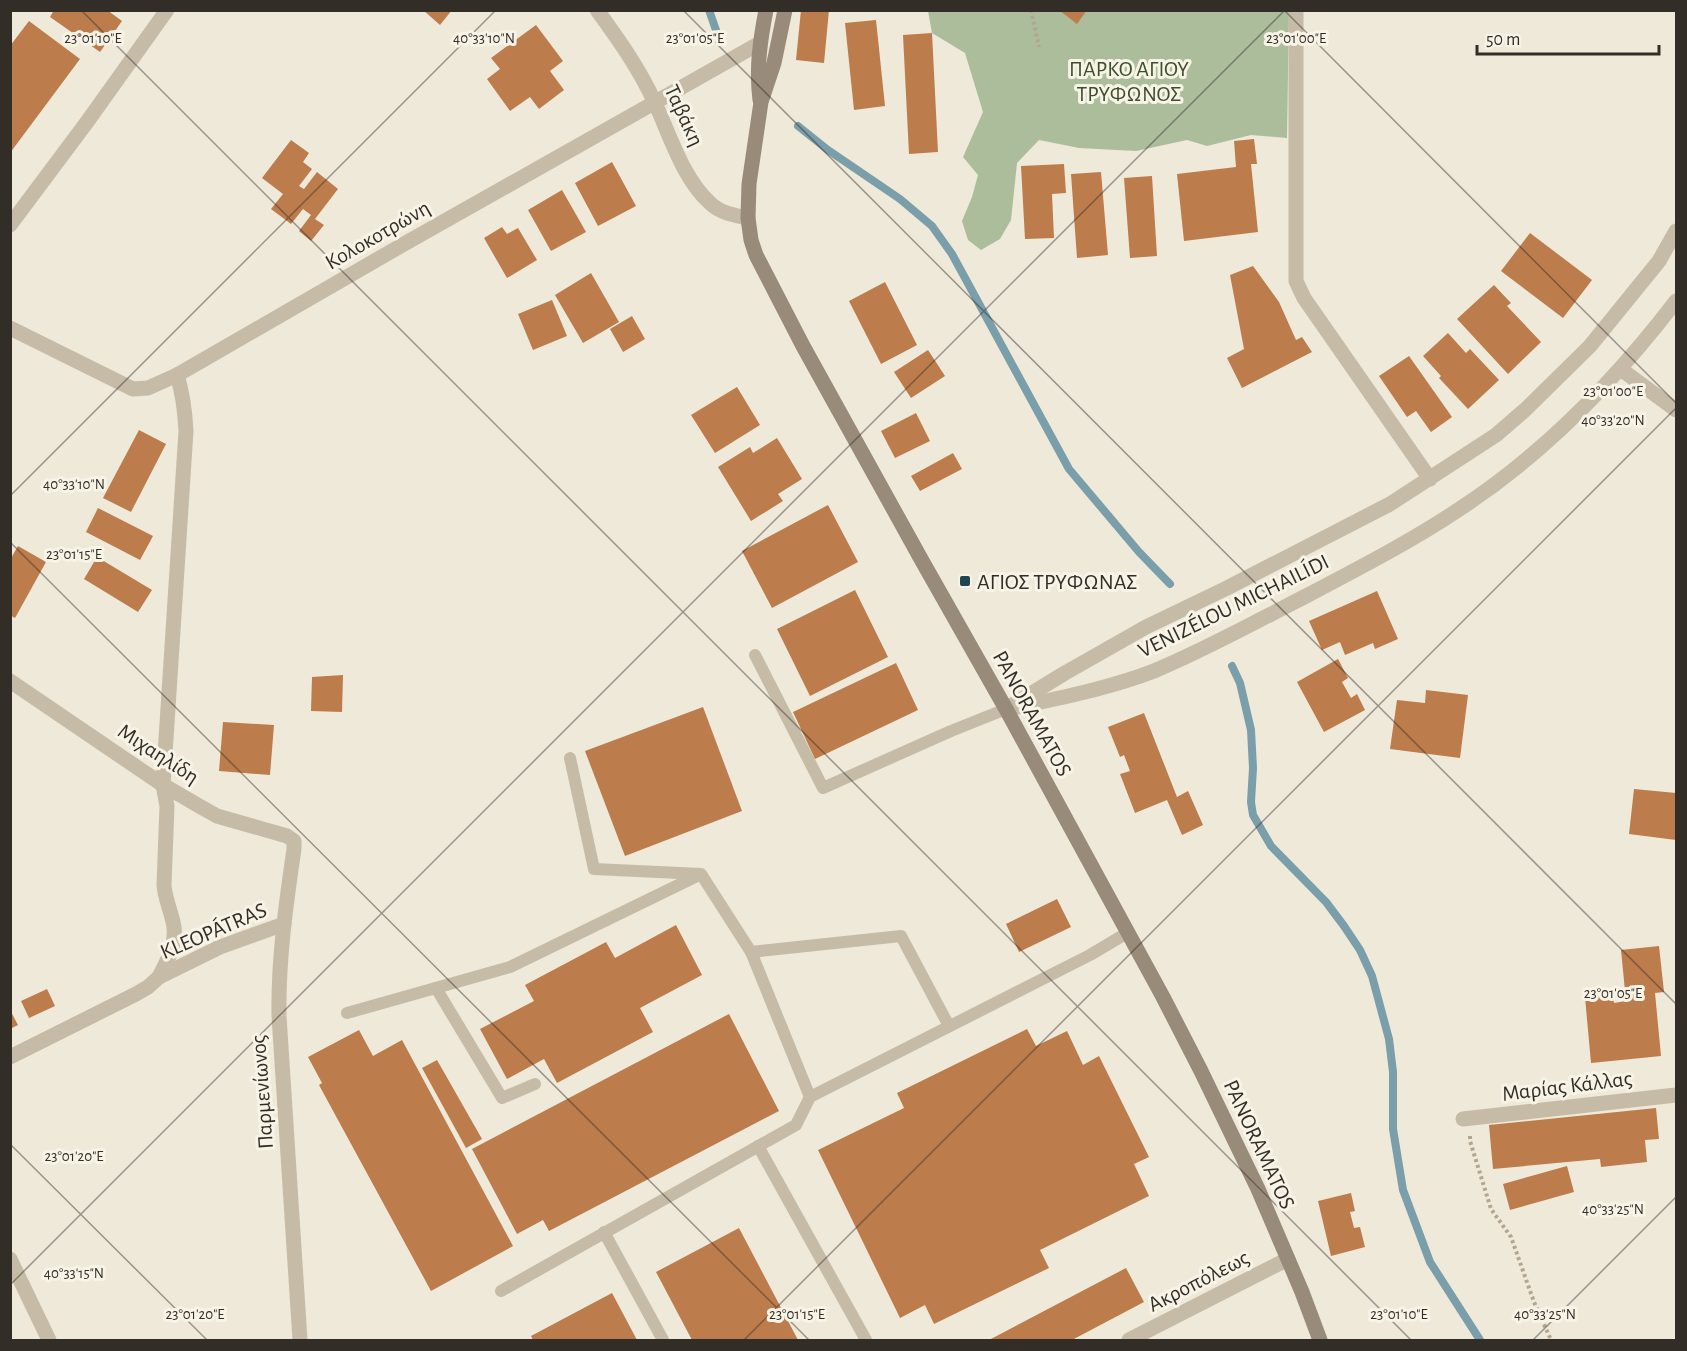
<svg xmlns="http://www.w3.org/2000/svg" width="1687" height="1351" viewBox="0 0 1687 1351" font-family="'Alegreya Sans',sans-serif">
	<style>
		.green { fill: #abbd9b }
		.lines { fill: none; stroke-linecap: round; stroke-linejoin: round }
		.stream { stroke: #7b9faa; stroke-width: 8 }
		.building { fill: #bc7c4b }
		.path { stroke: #b2a691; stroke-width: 4; stroke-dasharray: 3 3; stroke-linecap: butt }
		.lane { stroke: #c6bba7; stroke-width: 12 }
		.street { stroke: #c6bba7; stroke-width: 15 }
		.secondary { stroke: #998b79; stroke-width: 15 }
		.ticks { fill: none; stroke: #332d27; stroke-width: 1.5; stroke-opacity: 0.45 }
		.poi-dot { fill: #204451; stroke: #f7f3e6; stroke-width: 2 }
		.labels { text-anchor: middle; stroke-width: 6; stroke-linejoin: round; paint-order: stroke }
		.park-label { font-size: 22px; fill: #3c4f2d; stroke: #f7f3e6 }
		.street-label { font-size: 22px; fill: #332d27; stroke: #f7f3e6 }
		.poi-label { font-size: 22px; fill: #332d27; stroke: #f7f3e6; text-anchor: start }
		.ticks-label { font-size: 15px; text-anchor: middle; fill: #332d27; stroke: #f7f3e6; stroke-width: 6; stroke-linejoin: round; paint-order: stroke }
	</style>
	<rect width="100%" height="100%" fill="#efe9da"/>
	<path class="green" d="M 928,11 L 1289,11 L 1287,138 L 1251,135 L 1207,146 L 1187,140 L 1136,151 L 1079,148 L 1039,140 L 1017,163 L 1011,220 L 1000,239 L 981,250 L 968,240 L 962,221 L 972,197 L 978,175 L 963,157 L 983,112 L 965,53 L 932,33 Z"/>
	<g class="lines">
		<g class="stream">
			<path d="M 709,10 L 717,33"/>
			<path d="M 798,126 L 828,150 L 900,199 L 932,226 L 952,254 L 1069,469 L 1139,552 L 1170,584"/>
			<path d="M 1232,666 L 1240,683 L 1251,730 L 1253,768 L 1251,802 L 1253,815 L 1271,846 L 1326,902 L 1344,926 L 1360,950 L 1372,976 L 1389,1039 L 1393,1072 L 1393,1129 L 1403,1190 L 1430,1262 L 1480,1340"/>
		</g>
	</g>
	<g class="building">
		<path d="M 54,10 L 107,10 L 122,21 L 100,52 L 50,17 Z"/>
		<path d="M 423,10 L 452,10 L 440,25 Z"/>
		<path d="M 801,10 L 829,10 L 824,63 L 796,60 Z"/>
		<path d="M 1059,10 L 1087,10 L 1077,24 Z"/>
		<path d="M 876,20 L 885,106 L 854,110 L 845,23 Z"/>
		<path d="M 29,21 L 80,59 L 10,153 L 10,46 Z"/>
		<path d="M 536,25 L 563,61 L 550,71 L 564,90 L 539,109 L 530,97 L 510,111 L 487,79 L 500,69 L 491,58 Z"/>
		<path d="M 932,33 L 938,152 L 909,154 L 903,35 Z"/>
		<path d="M 1254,139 L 1257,164 L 1251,164 L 1258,232 L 1184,241 L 1177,174 L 1236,167 L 1234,141 Z"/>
		<path d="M 291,140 L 309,153 L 303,162 L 312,169 L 299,186 L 304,189 L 317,172 L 338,189 L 315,219 L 324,225 L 311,241 L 299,231 L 311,215 L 303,209 L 291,224 L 271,209 L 283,194 L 262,178 Z"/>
		<path d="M 612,162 L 636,206 L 598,226 L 575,183 Z"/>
		<path d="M 1064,164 L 1066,193 L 1052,194 L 1054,238 L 1025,239 L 1021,166 Z"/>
		<path d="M 1101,172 L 1108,255 L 1077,258 L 1071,174 Z"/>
		<path d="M 1152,176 L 1157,256 L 1130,258 L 1124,178 Z"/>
		<path d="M 562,190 L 586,232 L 551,251 L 528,210 Z"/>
		<path d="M 502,227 L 507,234 L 518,228 L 537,260 L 507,278 L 484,238 Z"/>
		<path d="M 1530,233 L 1592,280 L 1563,318 L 1501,271 Z"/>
		<path d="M 1253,266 L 1279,302 L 1296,340 L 1302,337 L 1312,352 L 1242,388 L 1227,358 L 1244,349 L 1230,275 Z"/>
		<path d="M 591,273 L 619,322 L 583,343 L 555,295 Z"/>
		<path d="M 885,282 L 917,345 L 881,364 L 849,301 Z"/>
		<path d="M 1494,285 L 1511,303 L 1507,306 L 1541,342 L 1508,374 L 1457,319 Z"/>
		<path d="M 552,300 L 567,336 L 533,350 L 518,314 Z"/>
		<path d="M 632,316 L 645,339 L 623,352 L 610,329 Z"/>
		<path d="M 1448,333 L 1466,353 L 1470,349 L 1499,380 L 1468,409 L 1439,378 L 1441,376 L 1423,356 Z"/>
		<path d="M 928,350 L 945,376 L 911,398 L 894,372 Z"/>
		<path d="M 1409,356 L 1452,417 L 1431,432 L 1416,411 L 1407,417 L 1379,376 Z"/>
		<path d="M 737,387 L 760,425 L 715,453 L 691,415 Z"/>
		<path d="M 916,413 L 930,441 L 895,458 L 881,431 Z"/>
		<path d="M 139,430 L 166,444 L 131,512 L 103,498 Z"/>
		<path d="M 777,438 L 802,479 L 778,494 L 783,501 L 751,521 L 718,467 L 750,447 L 753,453 Z"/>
		<path d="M 953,453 L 962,469 L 920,491 L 911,476 Z"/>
		<path d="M 828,505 L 858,562 L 772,608 L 742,551 Z"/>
		<path d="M 98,508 L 153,536 L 140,560 L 86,532 Z"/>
		<path d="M 18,546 L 46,562 L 15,618 L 10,615 L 10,560 Z"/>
		<path d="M 97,557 L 152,590 L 138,612 L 84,579 Z"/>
		<path d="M 855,590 L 888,657 L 810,696 L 777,629 Z"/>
		<path d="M 1377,591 L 1398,639 L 1375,649 L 1373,643 L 1345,655 L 1340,642 L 1322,650 L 1309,621 Z"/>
		<path d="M 1338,659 L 1348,678 L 1342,682 L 1351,698 L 1357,694 L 1365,710 L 1324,732 L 1297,682 Z"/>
		<path d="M 896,663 L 918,710 L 815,759 L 793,712 Z"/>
		<path d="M 343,675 L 342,712 L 311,711 L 312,677 Z"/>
		<path d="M 1426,690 L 1468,695 L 1460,758 L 1390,749 L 1397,700 L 1425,703 Z"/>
		<path d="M 703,707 L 742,811 L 625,856 L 585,751 Z"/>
		<path d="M 1144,713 L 1177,797 L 1188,791 L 1203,825 L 1182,835 L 1167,800 L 1135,813 L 1120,774 L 1130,771 L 1124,755 L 1120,757 L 1108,727 Z"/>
		<path d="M 223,722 L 274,725 L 270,775 L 219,771 Z"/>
		<path d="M 1634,789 L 1676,793 L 1676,840 L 1629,834 Z"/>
		<path d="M 1057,899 L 1071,927 L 1019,952 L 1006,924 Z"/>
		<path d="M 676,925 L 702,975 L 640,1008 L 653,1032 L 557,1083 L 544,1059 L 507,1079 L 480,1029 L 534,1001 L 525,985 L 606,942 L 615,958 Z"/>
		<path d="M 1659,946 L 1664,992 L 1655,993 L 1661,1056 L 1591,1063 L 1585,997 L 1613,994 L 1614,1003 L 1626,1001 L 1621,950 Z"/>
		<path d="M 47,989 L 55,1006 L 29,1018 L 21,1001 Z"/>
		<path d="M 10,1010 L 18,1025 L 10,1029 Z"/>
		<path d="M 729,1014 L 779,1111 L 549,1231 L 543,1220 L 517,1234 L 472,1149 Z"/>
		<path d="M 1027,1029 L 1036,1046 L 1067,1031 L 1083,1065 L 1099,1056 L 1149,1157 L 1134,1164 L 1149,1196 L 1040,1250 L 1049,1268 L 934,1324 L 925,1305 L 900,1318 L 818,1150 L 904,1108 L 897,1093 Z"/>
		<path d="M 359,1030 L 373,1056 L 402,1040 L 513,1246 L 431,1291 L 319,1085 L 322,1083 L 308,1057 Z"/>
		<path d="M 437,1060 L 482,1139 L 466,1148 L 422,1068 Z"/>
		<path d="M 1656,1108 L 1659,1139 L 1645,1140 L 1647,1162 L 1601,1167 L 1600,1159 L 1493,1169 L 1489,1125 Z"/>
		<path d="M 1567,1166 L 1574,1192 L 1510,1210 L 1503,1184 Z"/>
		<path d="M 1351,1193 L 1355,1211 L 1350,1212 L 1354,1228 L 1360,1227 L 1365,1247 L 1331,1256 L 1318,1201 Z"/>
		<path d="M 739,1228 L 798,1340 L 692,1340 L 656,1272 Z"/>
		<path d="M 1126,1268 L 1144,1302 L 1072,1340 L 989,1340 Z"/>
		<path d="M 612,1293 L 637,1340 L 533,1340 L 531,1336 Z"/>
	</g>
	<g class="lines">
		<g class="path">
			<path d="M 1031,10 L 1039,47"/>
			<path d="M 1470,1136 L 1470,1141 L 1491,1209 L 1511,1237 L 1534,1302 L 1551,1340"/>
		</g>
		<g class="lane">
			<path d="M 755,655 L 823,788 L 951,731 L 1006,709"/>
			<path d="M 570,758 L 594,869 L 701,874 L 751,952 L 810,1097"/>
			<path d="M 751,952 L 901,936 L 949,1026"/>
			<path d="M 436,988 L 502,1098 L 535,1084"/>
			<path d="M 347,1013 L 510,967 L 699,875"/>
			<path d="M 758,1146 L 866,1340"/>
			<path d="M 604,1232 L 663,1340"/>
			<path d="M 501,1291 L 796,1125 L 810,1097 L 1090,955 L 1127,933"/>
		</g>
		<g class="street">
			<path d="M 597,10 C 619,40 640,70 655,103 C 670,135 683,179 710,203 C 720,213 734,215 748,218"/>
			<path d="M 1296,10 L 1296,281 L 1304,298 L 1430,479"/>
			<path d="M 10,225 L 87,122 L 167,10"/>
			<path d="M 10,328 L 133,389 L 148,388 L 177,375 L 404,244 L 760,43"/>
			<path d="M 1622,370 L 1676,410"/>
			<path d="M 10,681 L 163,785 L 201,807 L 217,816 L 287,836 L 294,841 L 294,849 C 286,904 278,960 279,1016 L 300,1340"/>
			<path d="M 1018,707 C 1063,697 1110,688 1154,671 C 1207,649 1257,621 1308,595 C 1359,568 1410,542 1458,510 C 1544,454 1614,382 1676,301"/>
			<path d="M 1006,709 L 1065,673 L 1146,627 L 1227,588 L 1390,504 L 1496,435 L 1526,409 L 1590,346 L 1659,261 L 1676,231"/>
			<path d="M 159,977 C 167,962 176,945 174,927 C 172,913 165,900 164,885 L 167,806 L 163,785 L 186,431 C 185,411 183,394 177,375"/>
			<path d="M 10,1057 L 136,994 L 148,987 L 159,977 L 220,947 L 284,924"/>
			<path d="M 1463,1119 L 1676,1095"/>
			<path d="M 10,1259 L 49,1340"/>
			<path d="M 1129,1340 L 1288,1259"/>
		</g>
		<g class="secondary">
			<path d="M 785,10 L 774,63 L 761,102 L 749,184 L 748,218 L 751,240 L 756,255 L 803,346 L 921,559 L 1006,709 L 1163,997 L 1201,1071 L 1258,1189 L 1302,1292 L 1320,1340"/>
			<path d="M 760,100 C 756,69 760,41 766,10"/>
		</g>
	</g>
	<path class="ticks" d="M 81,10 L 1411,1340M 683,10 L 1676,1004M 1284,10 L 1676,403M 10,496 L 496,10M 10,542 L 809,1340M 10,1144 L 207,1340M 10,1285 L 1285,10M 744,1340 L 1676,408M 1533,1340 L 1676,1197"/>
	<rect class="poi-dot" x="959" y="575" width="12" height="12" rx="3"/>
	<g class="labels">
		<g class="park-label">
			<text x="1129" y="76">ΠΑΡΚΟ ΑΓΙΟΥ<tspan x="1129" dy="25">ΤΡΥΦΩΝΟΣ</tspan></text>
		</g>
		<g class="street-label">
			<text transform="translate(685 115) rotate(65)" y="8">Ταβάκη</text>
			<text transform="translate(377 234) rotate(-30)" y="8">Κολοκοτρώνη</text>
			<text transform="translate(1233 605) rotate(-26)" y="8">VENIZÉLOU MICHAILÍDI</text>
			<text transform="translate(1033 713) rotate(61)" y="8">PANORAMATOS</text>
			<text transform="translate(159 753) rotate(33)" y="8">Μιχαηλίδη</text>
			<text transform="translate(213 930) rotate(-23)" y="8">KLEOPÁTRAS</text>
			<text transform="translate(1567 1085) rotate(-7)" y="8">Μαρίας Κάλλας</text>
			<text transform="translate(261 1092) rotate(-94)" y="8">Παρμενίωνος</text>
			<text transform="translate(1260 1144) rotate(65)" y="8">PANORAMATOS</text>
			<text transform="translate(1198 1280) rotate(-27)" y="8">Ακροπόλεως</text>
		</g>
		<g class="poi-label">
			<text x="977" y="589">ΑΓΙΟΣ ΤΡΥΦΩΝΑΣ</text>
		</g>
	</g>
	<g class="ticks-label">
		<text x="93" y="43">23°01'10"E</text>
		<text x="484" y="43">40°33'10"N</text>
		<text x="695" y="43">23°01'05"E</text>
		<text x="1296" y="43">23°01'00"E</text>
		<text x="1613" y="396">23°01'00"E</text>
		<text x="1613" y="425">40°33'20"N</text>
		<text x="74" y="489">40°33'10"N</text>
		<text x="74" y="559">23°01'15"E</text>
		<text x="1613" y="998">23°01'05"E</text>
		<text x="74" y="1161">23°01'20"E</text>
		<text x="1613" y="1214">40°33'25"N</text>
		<text x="74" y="1278">40°33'15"N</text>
		<text x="195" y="1319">23°01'20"E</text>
		<text x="797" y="1319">23°01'15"E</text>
		<text x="1399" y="1319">23°01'10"E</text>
		<text x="1545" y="1319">40°33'25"N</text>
	</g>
	<rect width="1687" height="1351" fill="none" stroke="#332d27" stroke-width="24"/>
	<path d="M1477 45v9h182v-9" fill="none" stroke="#332d27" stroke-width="3"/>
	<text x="1486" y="45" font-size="18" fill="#332d27" stroke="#f7f3e6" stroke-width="4.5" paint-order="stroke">50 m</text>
</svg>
